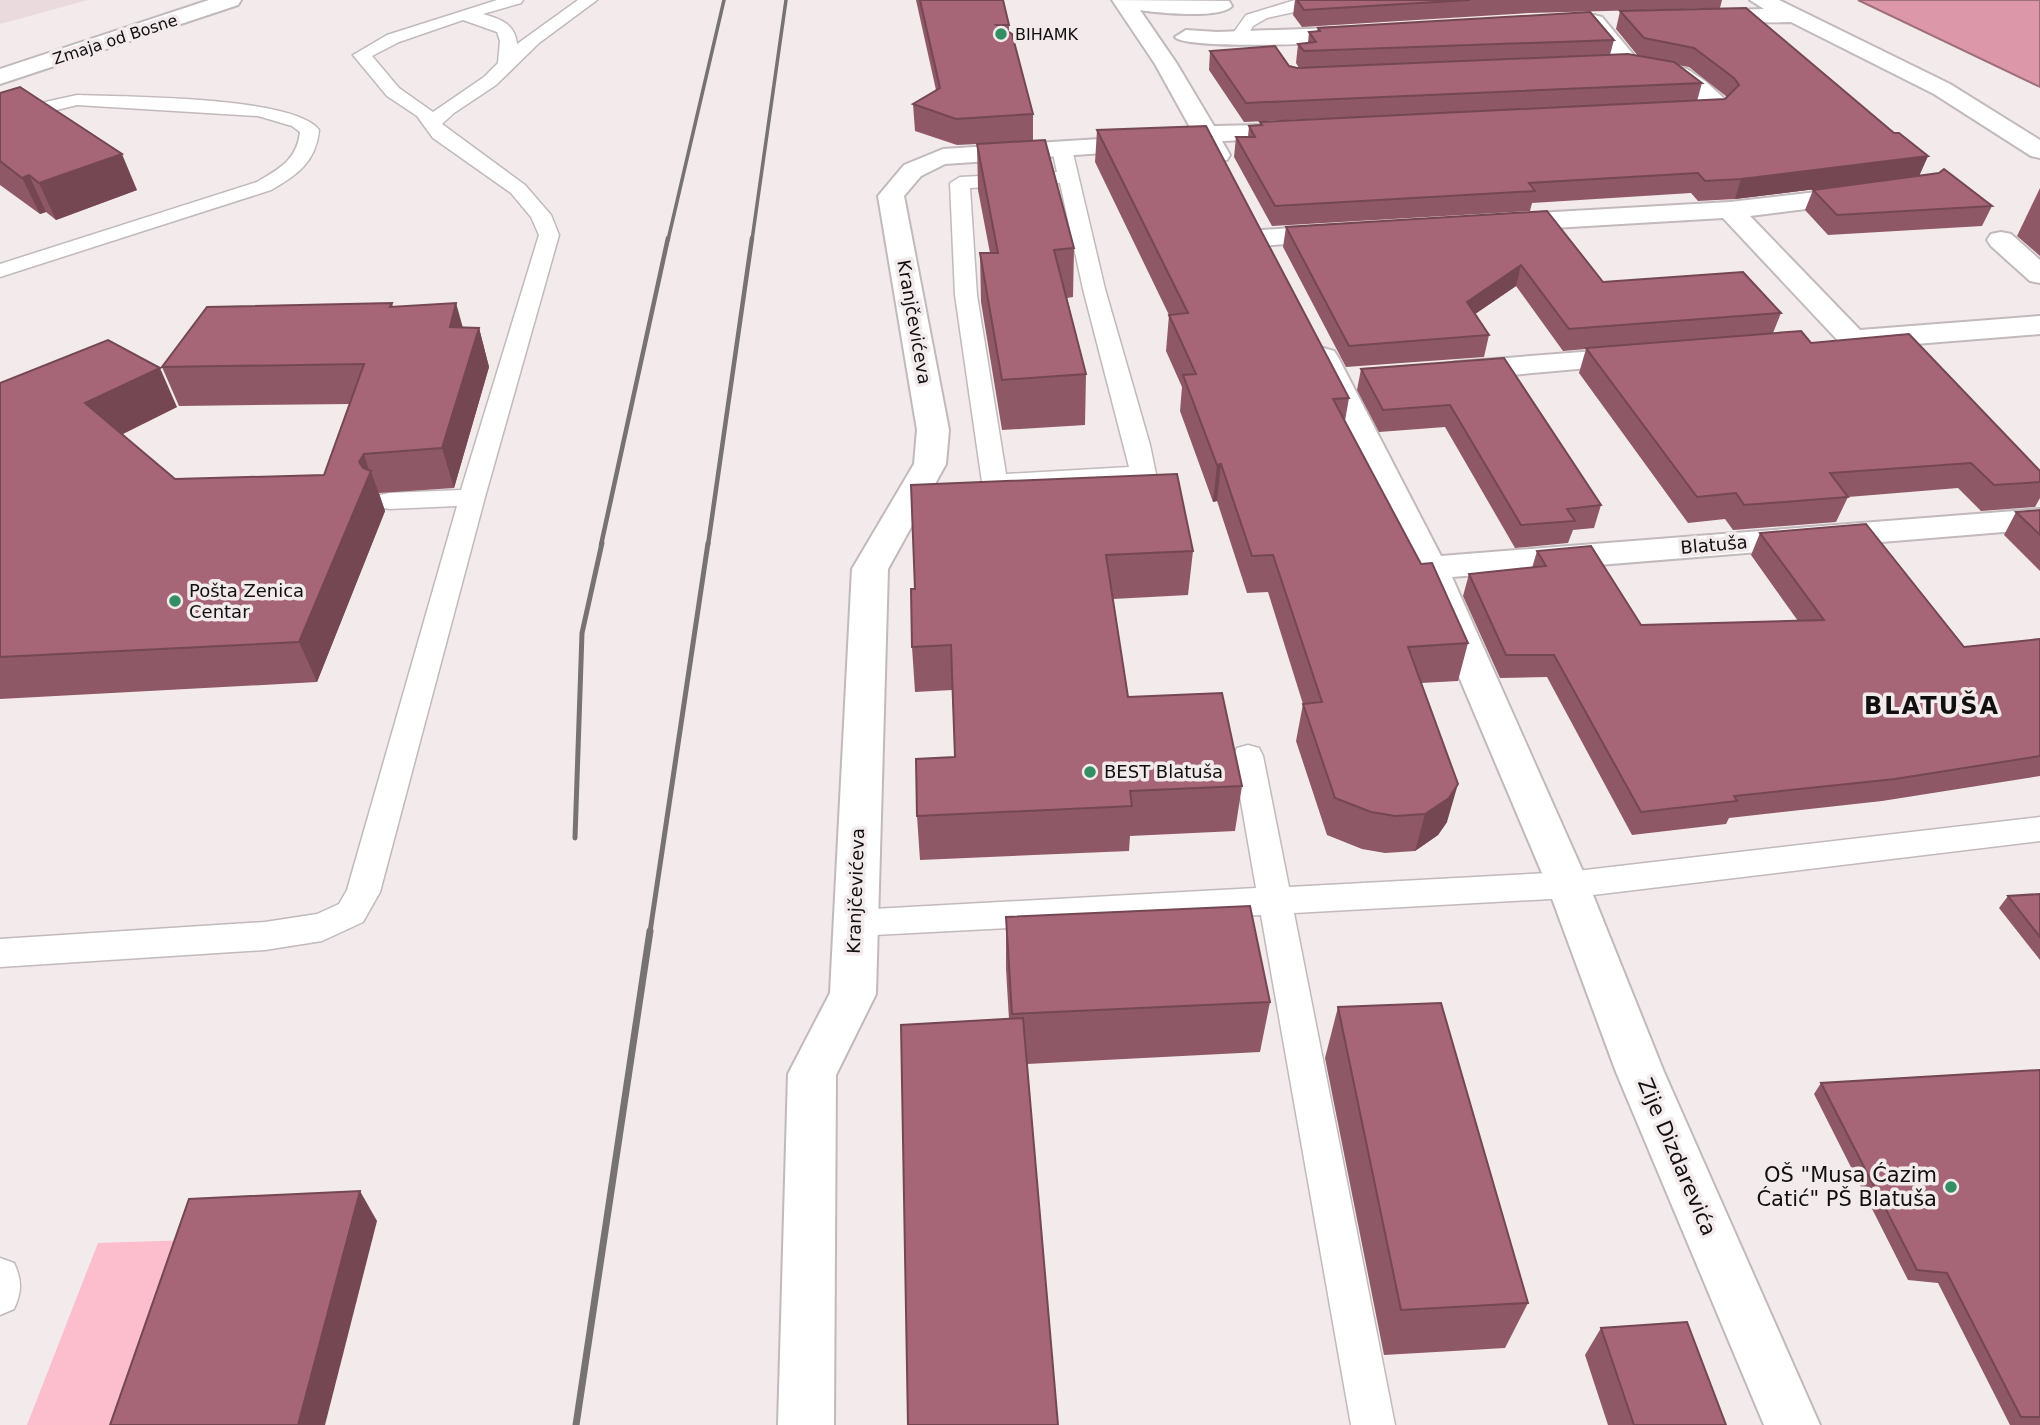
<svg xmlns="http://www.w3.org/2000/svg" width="2040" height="1425" viewBox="0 0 2040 1425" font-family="'DejaVu Sans',sans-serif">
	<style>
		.built { fill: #ead9dd }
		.green { fill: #fcbdcc }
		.water { fill: #dc97a9; stroke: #9f6e7b; stroke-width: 2 }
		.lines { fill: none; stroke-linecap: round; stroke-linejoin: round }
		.service-casing { stroke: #c1b9bb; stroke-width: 3 }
		.minor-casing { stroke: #c1b9bb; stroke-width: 4 }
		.secondary-casing { stroke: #c1b9bb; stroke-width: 4 }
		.service { fill: #fff; fill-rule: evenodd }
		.minor { fill: #fff; fill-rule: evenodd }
		.secondary { fill: #fff; fill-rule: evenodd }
		.rail-far3 { stroke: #777273; stroke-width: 3.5 }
		.rail-far2 { stroke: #777273; stroke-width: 4.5 }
		.rail-far1 { stroke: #777273; stroke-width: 5 }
		.rail { stroke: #777273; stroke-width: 7 }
		.wall { fill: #8f5866; fill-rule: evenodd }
		.shaded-wall { fill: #744753 }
		.building { fill: #a66677; stroke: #744753; stroke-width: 2 }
		.poi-dot { fill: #348e64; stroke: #f3eaec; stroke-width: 2.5 }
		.labels { text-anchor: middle; stroke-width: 7; stroke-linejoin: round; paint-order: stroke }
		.far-poi-label { font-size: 16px; fill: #120f10; stroke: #f3eaec; text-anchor: start }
		.far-street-label { font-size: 16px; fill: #120f10; stroke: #f3eaec }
		.street-label { font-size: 18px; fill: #120f10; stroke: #f3eaec }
		.poi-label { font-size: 18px; fill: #120f10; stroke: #f3eaec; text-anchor: start }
		.near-street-label { font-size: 21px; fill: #120f10; stroke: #f3eaec }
		.near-poi-label { font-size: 21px; fill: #120f10; stroke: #f3eaec; text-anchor: end }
		.district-label { font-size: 24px; font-weight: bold; letter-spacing: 2px; fill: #120f10; stroke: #f3eaec }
	</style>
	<rect width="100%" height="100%" fill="#f3eaec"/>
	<path class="built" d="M 0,0 L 88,0 L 0,24 Z"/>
	<path class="green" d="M 191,1240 L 125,1425 L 27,1425 L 98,1243 Z"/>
	<path class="water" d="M 1858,0 L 2040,0 L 2040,87 Z"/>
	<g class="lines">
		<defs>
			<g id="service">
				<path d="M 497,0 L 523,0 L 521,3 L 483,14 C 501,19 515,24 517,44 L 578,0 L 597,0 L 539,43 L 496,85 L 454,113 L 442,124 L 525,185 L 551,215 L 559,235 L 485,497 L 380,892 L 363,922 L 322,941 L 265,950 L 0,967 L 0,939 L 265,922 L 317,914 L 339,904 L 347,890 L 457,506 L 389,509 L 380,507 L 376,501 L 380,495 L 389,493 L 461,490 L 539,235 L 531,217 L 511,193 L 433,138 L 417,116 L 387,96 L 353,55 L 387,35 ZM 463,20 L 497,32 L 500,41 L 498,63 L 484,77 L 433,112 L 399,88 L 372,56 L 399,42 Z"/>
				<path d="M 1295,0 L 1337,0 L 1335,3 L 1267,18 L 1253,26 L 1244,43 L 1238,44 L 1229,39 L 1246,15 Z"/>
				<path d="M 77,95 C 123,97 294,96 319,130 C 316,162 297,175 271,190 L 0,277 L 0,264 L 257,182 C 279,169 297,160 300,132 L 292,126 L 258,116 L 77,105 L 0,124 L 0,112 Z"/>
				<path d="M 1062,143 L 1072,149 L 1105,289 L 1150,445 L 1156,474 L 1152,479 L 1143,482 L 995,490 L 986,487 L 982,482 L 955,295 L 950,183 L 960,177 L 1057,172 L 1052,149 ZM 1060,183 L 1083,289 L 1129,467 L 1006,474 L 977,295 L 970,188 Z"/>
				<path d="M 1248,745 L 1259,748 L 1263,756 L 1289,887 L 1568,872 L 2040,817 L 2040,841 L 1568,898 L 1294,913 L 1395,1425 L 1351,1425 L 1261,915 L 855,936 L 843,933 L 838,923 L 843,913 L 855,910 L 1256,888 L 1233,756 L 1237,748 Z"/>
				<path d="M 0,1258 L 14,1263 C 22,1280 22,1292 14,1309 L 0,1315 Z"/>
			</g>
			<g id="minor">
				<path d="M 1112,0 L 1229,1 L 1232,6 C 1222,19 1158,13 1140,10 L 1177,64 L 1214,126 L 1301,124 L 1310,126 L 1313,131 L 1310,136 L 1301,138 L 1222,141 L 1230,155 L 1227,160 L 1209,160 L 1199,143 L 1163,149 L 945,164 L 921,176 L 904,196 L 949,430 L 946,464 L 888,569 L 876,994 L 836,1075 L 834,1425 L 778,1425 L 788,1074 L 830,993 L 852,569 L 914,464 L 917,430 L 878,196 L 904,165 L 943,149 L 1163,135 L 1191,129 L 1155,64 Z"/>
				<path d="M 1750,0 L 1779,0 L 1950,84 L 2040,140 L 2040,158 L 2031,156 L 1934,94 L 1791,22 L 1702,23 L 1691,17 L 1702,11 L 1764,9 Z"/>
				<path d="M 1594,15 L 1602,17 L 1637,59 L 1687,69 L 1705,81 L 1730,104 C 1717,122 1688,123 1668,118 L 1664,113 L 1668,108 L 1704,104 L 1670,79 L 1622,70 L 1583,22 Z"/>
				<path d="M 1362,27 L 1373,34 L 1370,39 C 1347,44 1184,50 1175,37 L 1186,30 L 1217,32 Z"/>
				<path d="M 1860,187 L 1869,189 L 1873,195 L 1869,201 L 1750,216 L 1860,330 L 2040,316 L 2040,334 L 1853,349 L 1843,346 L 1723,218 L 1502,231 L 1493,229 L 1489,223 L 1493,217 L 1502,215 L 1730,202 Z"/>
				<path d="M 1337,225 L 1347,227 L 1350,233 L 1347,239 L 1262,246 L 1252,244 L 1248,238 L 1252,232 L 1262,230 Z"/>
				<path d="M 2001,232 L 2011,234 L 2040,260 L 2040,283 L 2030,281 L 1991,246 L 1987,240 L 1991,234 Z"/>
				<path d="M 1323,348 L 1334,351 L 1338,357 L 1441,556 L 2040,509 L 2040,529 L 1452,577 L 1589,885 L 1664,1072 L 1820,1425 L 1764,1425 L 1616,1072 L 1547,885 L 1413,568 L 1308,357 L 1312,351 Z"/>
				<path d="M 1633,348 L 1644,351 L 1648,357 L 1644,363 L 1456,380 L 1445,377 L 1441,371 L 1445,365 L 1456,362 Z"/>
			</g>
			<path id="secondary" d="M 209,0 L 241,0 L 238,5 L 0,84 L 0,69 Z"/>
		</defs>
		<use href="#service" class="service-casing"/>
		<use href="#minor" class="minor-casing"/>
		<use href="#secondary" class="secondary-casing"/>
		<use href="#service" class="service"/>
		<use href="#minor" class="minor"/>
		<use href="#secondary" class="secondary"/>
		<g class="rail-far3">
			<path d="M 668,240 L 724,0"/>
			<path d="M 752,240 L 786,0"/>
		</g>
		<g class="rail-far2">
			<path d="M 601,545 L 668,238"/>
			<path d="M 708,545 L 752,238"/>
		</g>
		<g class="rail-far1">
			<path d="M 575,838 L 582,633 L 602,543"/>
			<path d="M 650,932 L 708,543"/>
		</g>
		<path class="rail" d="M 576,1425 L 650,931"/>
	</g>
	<g class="wall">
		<path d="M 916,0 L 1003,0 L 1009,25 L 1009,32 L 1033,114 L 1033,141 L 1074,248 L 1073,297 L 1067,298 L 1086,374 L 1085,425 L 1002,430 L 981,302 L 980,253 L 990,253 L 978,190 L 977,144 L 957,145 L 915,131 L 913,104 L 936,90 Z"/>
		<path d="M 1295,0 L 1722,0 L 1720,8 L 1529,13 L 1302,27 L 1293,15 Z"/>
		<path d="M 1620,11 L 1894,133 L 1928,156 L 1919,176 L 1735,199 L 1698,201 L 1691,193 L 1532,203 L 1530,211 L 1272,226 L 1234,157 L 1236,137 L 1248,137 L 1249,126 L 1260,125 L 1260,122 L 1472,112 L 1244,122 L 1209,70 L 1210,51 L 1299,68 L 1296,63 L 1298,44 L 1308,43 L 1309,32 L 1317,31 L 1318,28 L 1614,40 L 1610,55 L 1638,56 L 1616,29 ZM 1677,65 L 1689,67 L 1727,97 L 1725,99 L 1697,101 L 1702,83 Z"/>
		<path d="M 0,93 L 137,190 L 56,220 L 46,212 L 40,214 L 0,185 Z"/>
		<path d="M 1097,130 L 1349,398 L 1345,421 L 1421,564 L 1468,643 L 1458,681 L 1421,683 L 1447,822 L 1438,835 L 1415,851 L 1385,853 L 1362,849 L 1327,835 L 1296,741 L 1303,704 L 1268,592 L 1247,593 L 1217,501 L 1213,502 L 1180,411 L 1182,387 L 1166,351 L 1169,315 L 1095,162 Z"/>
		<path d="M 2040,188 L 2040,256 L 2017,236 Z"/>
		<path d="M 1813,190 L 1992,206 L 1982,226 L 1828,235 L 1805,210 Z"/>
		<path d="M 1547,211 L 1603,282 L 1781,313 L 1773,333 L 1811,343 L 2040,471 L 2040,498 L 2035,507 L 1981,511 L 1958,488 L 1848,497 L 1836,522 L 1733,530 L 1725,519 L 1688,523 L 1579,373 L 1586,349 L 1563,351 L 1516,286 L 1475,314 L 1489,335 L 1484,357 L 1346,367 L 1283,247 L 1286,227 Z"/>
		<path d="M 392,303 L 393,307 L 463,327 L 479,328 L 489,367 L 454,488 L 379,493 L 385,511 L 317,682 L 0,699 L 0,383 L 177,407 L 122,434 L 175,479 L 324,475 L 350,404 L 179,406 L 162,367 Z"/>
		<path d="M 1504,358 L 1601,505 L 1594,528 L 1573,530 L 1568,543 L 1515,548 L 1445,427 L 1379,432 L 1357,390 L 1361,369 Z"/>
		<path d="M 911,485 L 1193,551 L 1188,595 L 1113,599 L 1128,697 L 1242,786 L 1235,831 L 1130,836 L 1129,851 L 920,860 L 917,816 L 955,757 L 952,690 L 915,692 L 912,647 L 915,589 Z"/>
		<path d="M 2040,510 L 2040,571 L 2004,535 L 2016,512 Z"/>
		<path d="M 1760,533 L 1964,647 L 2040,639 L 2040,776 L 1882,801 L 1729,818 L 1726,824 L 1632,835 L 1547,677 L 1500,678 L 1463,596 L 1469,574 L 1532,568 L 1537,551 L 1641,625 L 1798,621 L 1751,555 Z"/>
		<path d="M 2040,894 L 2040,960 L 1999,908 L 2008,896 Z"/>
		<path d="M 1006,917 L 1270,1002 L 1260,1052 L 1027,1064 L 1009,1019 L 1006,969 Z"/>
		<path d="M 1338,1007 L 1528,1303 L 1505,1348 L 1384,1355 L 1325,1058 Z"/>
		<path d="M 2040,1070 L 2040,1425 L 2010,1425 L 1938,1283 L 1908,1280 L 1814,1094 L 1821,1083 Z"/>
		<path d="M 1601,1328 L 1726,1425 L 1608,1425 L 1585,1355 Z"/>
	</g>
	<g class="shaded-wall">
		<path d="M 122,154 L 137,190 L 56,220 L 39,183 Z"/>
		<path d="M 1928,156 L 1919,176 L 1735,199 L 1741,179 Z"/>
		<path d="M 29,175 L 46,212 L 40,214 L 22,178 Z"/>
		<path d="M 1521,265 L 1516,286 L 1462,323 L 1467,302 Z"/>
		<path d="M 456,303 L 467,342 L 450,327 Z"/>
		<path d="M 479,328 L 489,367 L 454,488 L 442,448 Z"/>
		<path d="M 160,368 L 177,407 L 105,443 L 85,403 Z"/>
		<path d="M 364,454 L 370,473 L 371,471 L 385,511 L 317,682 L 299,642 L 359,462 Z"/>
		<path d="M 1221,464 L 1217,501 L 1213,502 L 1217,465 Z"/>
		<path d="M 1458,784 L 1447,822 L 1438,835 L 1415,851 L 1425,814 Z"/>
		<path d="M 360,1191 L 377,1221 L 325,1425 L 298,1425 Z"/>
	</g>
	<g class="building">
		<path d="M 920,0 L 1003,0 L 1009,25 L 997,25 L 1012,34 L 1033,114 L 956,119 L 913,104 L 940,88 Z"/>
		<path d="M 1297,0 L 1470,0 L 1304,10 Z"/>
		<path d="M 1746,8 L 1894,133 L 1899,133 L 1928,156 L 1741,179 L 1705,181 L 1698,173 L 1529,183 L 1535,191 L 1275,206 L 1236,137 L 1255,137 L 1249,126 L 1262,125 L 1260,122 L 1725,99 L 1739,85 L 1734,78 L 1694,48 L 1644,38 L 1620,11 Z"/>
		<path d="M 1590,12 L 1614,40 L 1304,51 L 1298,44 L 1316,42 L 1309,32 L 1320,31 L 1318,28 Z"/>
		<path d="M 1275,46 L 1289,66 L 1297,68 L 1628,54 L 1674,62 L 1702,83 L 1246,103 L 1210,51 Z"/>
		<path d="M 20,87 L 122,154 L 39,183 L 29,175 L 22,178 L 0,161 L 0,93 Z"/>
		<path d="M 1206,126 L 1349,398 L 1333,399 L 1421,564 L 1432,563 L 1468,643 L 1408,647 L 1458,784 L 1449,798 L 1425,814 L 1395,816 L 1371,812 L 1335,798 L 1303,704 L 1322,702 L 1273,555 L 1252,556 L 1221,464 L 1217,465 L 1183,375 L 1196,374 L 1169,315 L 1188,313 L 1097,130 Z"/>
		<path d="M 1045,140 L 1074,248 L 1054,250 L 1086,374 L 1002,380 L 980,253 L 998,253 L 977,144 Z"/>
		<path d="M 1944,169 L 1992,206 L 1837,215 L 1813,190 L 1939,173 Z"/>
		<path d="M 1547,211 L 1603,282 L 1743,272 L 1781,313 L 1569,329 L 1521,265 L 1467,302 L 1489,335 L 1349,346 L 1286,227 Z"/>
		<path d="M 392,303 L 390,307 L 456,303 L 450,327 L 479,328 L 442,448 L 364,454 L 359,462 L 363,468 L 371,471 L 299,642 L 0,657 L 0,383 L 108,340 L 160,368 L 85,403 L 175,479 L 324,475 L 364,364 L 162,367 L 207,307 Z"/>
		<path d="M 1801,331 L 1811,343 L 1909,334 L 2040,471 L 2040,482 L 1994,485 L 1971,463 L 1830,473 L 1848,497 L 1744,505 L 1736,493 L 1697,497 L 1586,348 Z"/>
		<path d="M 1504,358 L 1601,505 L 1567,509 L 1575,521 L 1521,525 L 1450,405 L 1383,410 L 1361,369 Z"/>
		<path d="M 1177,474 L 1193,551 L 1106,555 L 1128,697 L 1222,693 L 1242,786 L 1130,791 L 1132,806 L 917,816 L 916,759 L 955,757 L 951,645 L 912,647 L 911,589 L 915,589 L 911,485 Z"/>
		<path d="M 2040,510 L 2040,535 L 2016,512 Z"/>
		<path d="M 1866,524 L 1964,647 L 2040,639 L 2040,756 L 1895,779 L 1734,796 L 1737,801 L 1641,812 L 1554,655 L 1506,655 L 1469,574 L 1546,566 L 1537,551 L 1591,546 L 1641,625 L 1824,620 L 1760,533 Z"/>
		<path d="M 2040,894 L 2040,937 L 2008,896 Z"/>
		<path d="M 1250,906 L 1270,1002 L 1012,1014 L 1006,917 Z"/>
		<path d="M 1441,1003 L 1528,1303 L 1401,1310 L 1338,1007 Z"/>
		<path d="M 1023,1018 L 1058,1425 L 908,1425 L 901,1025 Z"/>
		<path d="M 2040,1070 L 2040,1417 L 2021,1417 L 1947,1273 L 1917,1270 L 1821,1083 Z"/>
		<path d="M 360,1191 L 298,1425 L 110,1425 L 189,1199 Z"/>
		<path d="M 1687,1322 L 1726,1425 L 1634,1425 L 1601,1328 Z"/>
	</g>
	<g class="poi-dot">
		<circle cx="1001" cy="34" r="7"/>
		<circle cx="175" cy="601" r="7"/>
		<circle cx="1090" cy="772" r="7"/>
		<circle cx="1951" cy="1187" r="7"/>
	</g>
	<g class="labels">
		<g class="far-poi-label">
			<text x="1015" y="40">BIHAMK</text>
		</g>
		<g class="far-street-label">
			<text transform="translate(115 39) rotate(-18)" y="6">Zmaja od Bosne</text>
		</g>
		<g class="street-label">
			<text transform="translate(914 322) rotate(80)" y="6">Kranjčevićeva</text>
			<text transform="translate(1714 545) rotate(-5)" y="6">Blatuša</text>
			<text transform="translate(856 891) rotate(-88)" y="6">Kranjčevićeva</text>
		</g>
		<g class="poi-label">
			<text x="189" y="597">Pošta Zenica<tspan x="189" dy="21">Centar</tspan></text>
			<text x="1104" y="778">BEST Blatuša</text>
		</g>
		<g class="near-street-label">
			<text transform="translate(1677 1157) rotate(67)" y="7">Zije Dizdarevića</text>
		</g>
		<g class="near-poi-label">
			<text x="1937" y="1182">OŠ "Musa Ćazim<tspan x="1937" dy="24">Ćatić" PŠ Blatuša</tspan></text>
		</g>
		<g class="district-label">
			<text x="1932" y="714">BLATUŠA</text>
		</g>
	</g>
</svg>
